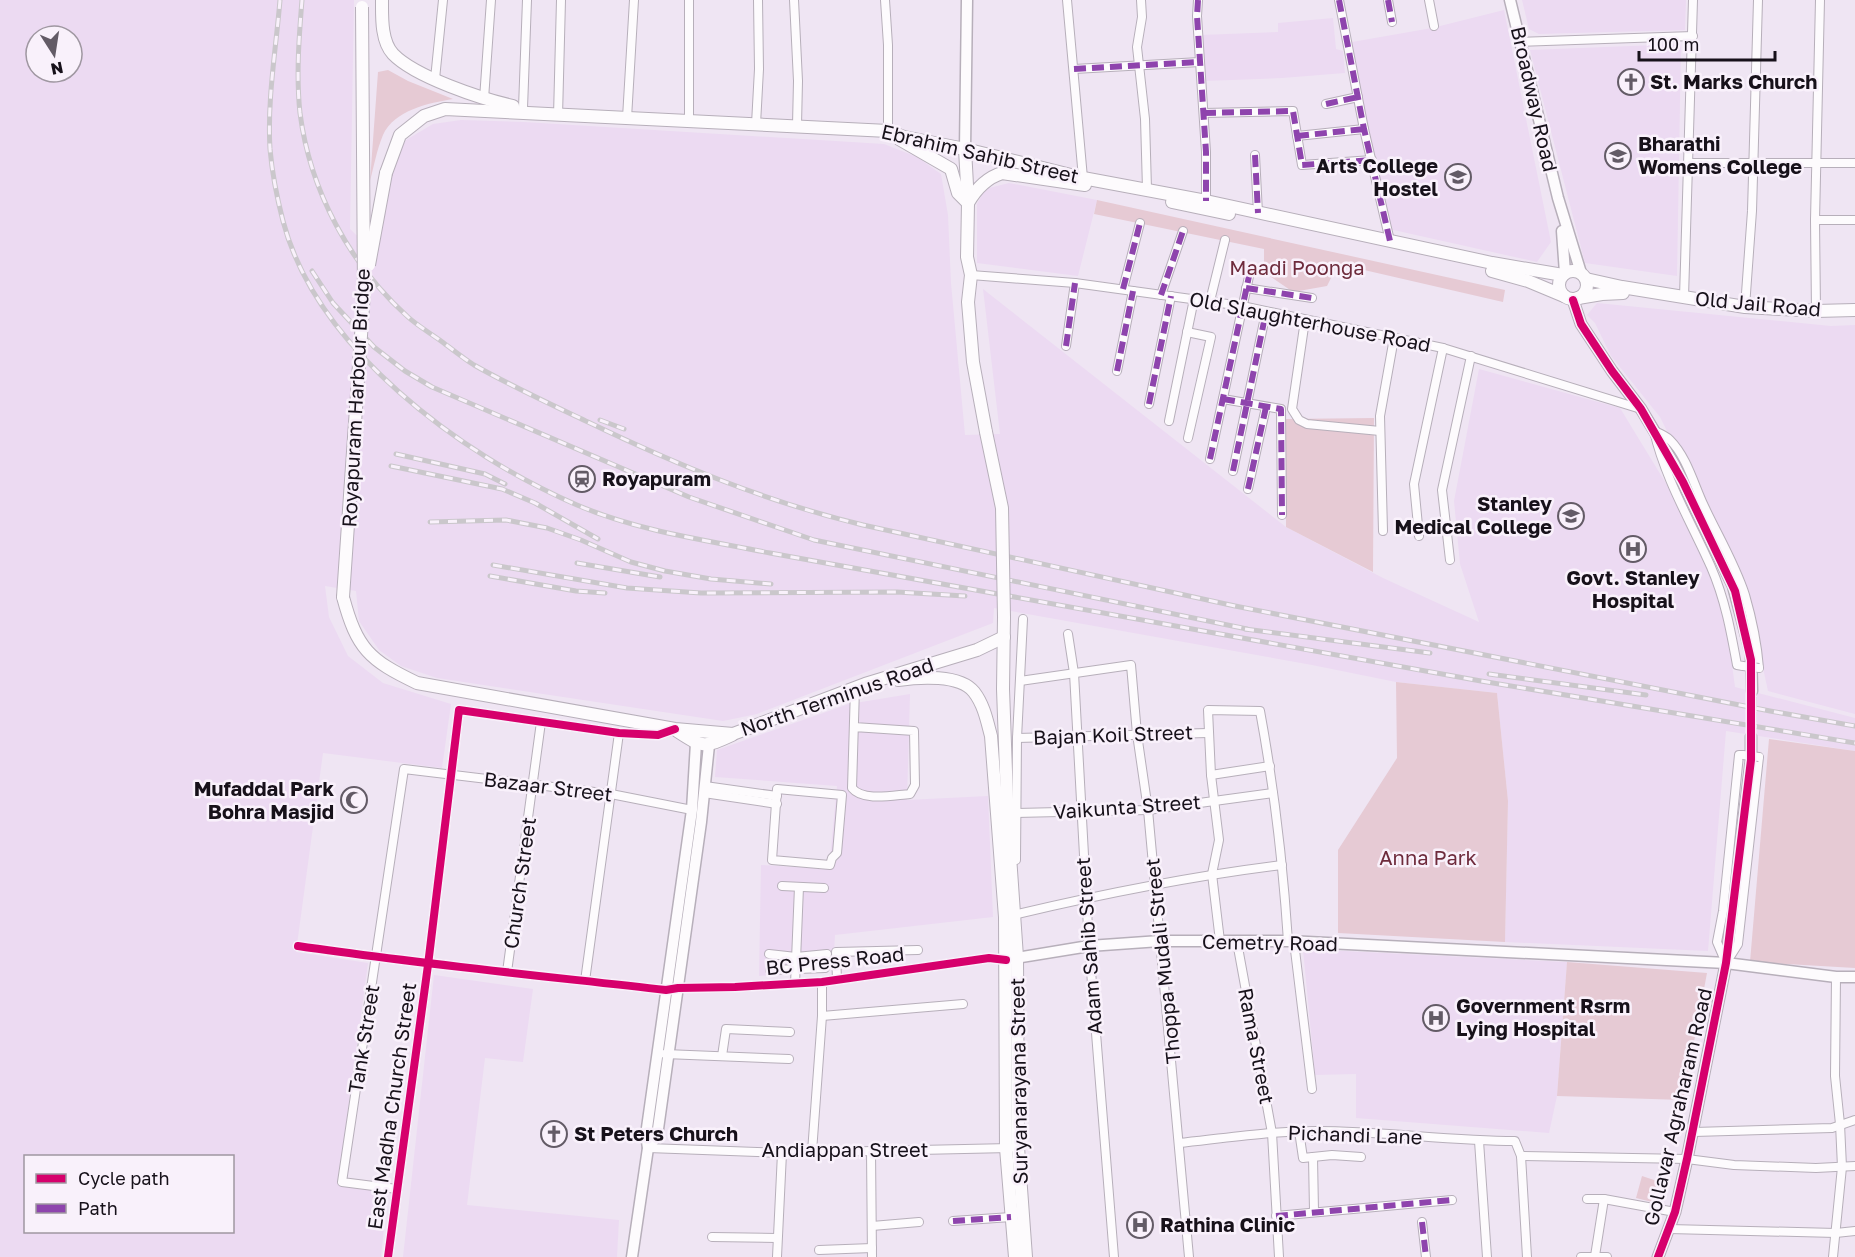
<svg xmlns="http://www.w3.org/2000/svg" width="1855" height="1257" viewBox="0 0 1855 1257" font-family="'Golos Text',sans-serif">
	<style>
		.built { fill: #ecdaf2; fill-rule: evenodd }
		.green { fill: #e6cad4 }
		.lines { fill: none; stroke-linecap: round; stroke-linejoin: round }
		.secondary-tunnel { stroke: #cfc5d2; stroke-width: 10; stroke-dasharray: 10 5; stroke-linecap: butt }
		.street-casing { stroke: #b7afba; stroke-width: 10 }
		.secondary-casing { stroke: #b7afba; stroke-width: 13 }
		.primary-casing { stroke: #b7afba; stroke-width: 14 }
		.street { stroke: #fdfbfd; stroke-width: 8 }
		.secondary { stroke: #fdfbfd; stroke-width: 10 }
		.primary { stroke: #fdfbfd; stroke-width: 12 }
		.rail-casing { stroke: #cac7cb; stroke-width: 5 }
		.rail { stroke: #f9f1fb; stroke-width: 3; stroke-dasharray: 9; stroke-linecap: butt }
		.street-bridge-casing { stroke: #b7afba; stroke-width: 10; stroke-linecap: butt }
		.primary-bridge-casing { stroke: #b7afba; stroke-width: 14; stroke-linecap: butt }
		.street-bridge { stroke: #fdfbfd; stroke-width: 8 }
		.primary-bridge { stroke: #fdfbfd; stroke-width: 12 }
		.quiet { stroke: #8e44ad; stroke-width: 6; stroke-dasharray: 12 6; stroke-linecap: butt }
		.cycleway-casing { stroke: #f9f1fb; stroke-width: 11 }
		.cycleway { stroke: #d6006c; stroke-width: 8 }
		.labels { text-anchor: middle; stroke-width: 5; stroke-linejoin: round; paint-order: stroke }
		.poi-label { font-size: 20px; font-weight: bold; fill: #17111a; stroke: #f9f1fb; text-anchor: start }
		.street-label { font-size: 20px; fill: #17111a; stroke: #f9f1fb }
		.park-label { font-size: 20px; fill: #6e2b3c; stroke: #f9f1fb }
	</style>
	<rect width="100%" height="100%" fill="#efe5f3"/>
	<g class="built">
		<path d="M 0,0 L 354,0 L 350,229 L 376,254 L 389,170 L 406,140 L 433,124 L 461,120 L 524,122 L 884,144 L 917,157 L 941,174 L 948,215 L 951,283 L 965,435 L 1000,434 L 983,289 L 1286,527 L 1383,578 L 1479,622 L 1460,564 L 1454,501 L 1479,369 L 1620,408 L 1695,531 L 1723,598 L 1735,687 L 1855,718 L 1855,751 L 1726,731 L 1708,951 L 1505,942 L 1508,801 L 1497,693 L 1396,682 L 1312,665 L 994,608 L 993,623 L 757,714 L 723,721 L 437,678 L 401,666 L 379,650 L 359,621 L 356,591 L 325,586 L 329,617 L 348,656 L 383,683 L 451,704 L 442,768 L 323,753 L 296,952 L 368,963 L 338,1183 L 388,1190 L 381,1257 L 0,1257 ZM 36,36 L 72,36 L 72,72 L 36,72 ZM 26,1156 L 232,1156 L 232,1232 L 26,1232 Z"/>
		<path d="M 1522,0 L 1686,0 L 1685,30 L 1539,34 L 1529,29 Z"/>
		<path d="M 1504,10 L 1551,242 L 1537,262 L 1389,229 L 1367,125 L 1352,42 L 1432,28 Z"/>
		<path d="M 1333,18 L 1336,49 L 1343,51 L 1345,73 L 1282,78 L 1204,81 L 1201,35 L 1278,32 L 1278,23 Z"/>
		<path d="M 1681,44 L 1677,276 L 1585,263 L 1530,50 Z"/>
		<path d="M 1009,183 L 1097,200 L 1078,276 L 977,263 L 977,204 L 985,189 Z"/>
		<path d="M 1597,303 L 1831,326 L 1855,325 L 1855,714 L 1768,691 L 1746,590 L 1660,417 L 1611,356 L 1595,323 L 1587,315 Z"/>
		<path d="M 910,694 L 907,800 L 988,796 L 993,917 L 835,935 L 833,969 L 759,976 L 761,865 L 829,869 L 837,786 L 715,777 L 717,750 L 849,704 Z"/>
		<path d="M 1303,949 L 1567,962 L 1557,1096 L 1549,1133 L 1356,1118 L 1356,1074 L 1315,1075 Z"/>
		<path d="M 434,975 L 533,989 L 523,1062 L 485,1058 L 467,1205 L 619,1220 L 617,1257 L 403,1257 Z"/>
	</g>
	<g class="green">
		<path d="M 388,70 L 408,81 L 453,99 C 429,103 394,110 383,135 C 377,149 374,166 370,181 L 378,72 Z"/>
		<path d="M 1097,200 L 1505,290 L 1503,302 L 1338,264 L 1327,286 L 1293,292 L 1264,272 L 1264,249 L 1094,214 Z"/>
		<path d="M 1374,418 L 1373,572 L 1286,527 L 1286,419 Z"/>
		<path d="M 1396,682 L 1497,693 L 1508,801 L 1505,942 L 1338,933 L 1338,850 L 1397,758 Z"/>
		<path d="M 1769,739 L 1855,751 L 1855,968 L 1750,962 Z"/>
		<path d="M 1567,962 L 1707,973 L 1683,1100 L 1557,1096 Z"/>
		<path d="M 1642,1176 L 1663,1183 L 1656,1203 L 1636,1198 Z"/>
	</g>
	<g class="lines">
		<path class="secondary-tunnel" d="M 1751,737 L 1752,691"/>
		<defs>
			<g id="street">
				<path d="M 794,0 L 798,81 L 797,125"/>
				<path d="M 885,0 L 888,45 L 888,131"/>
				<path d="M 1067,0 L 1083,178"/>
				<path d="M 1141,0 L 1142,17 L 1137,47 L 1145,119 L 1147,189"/>
				<path d="M 1198,0 L 1197,16 L 1206,152 L 1206,201"/>
				<path d="M 1339,0 L 1364,129 L 1390,241"/>
				<path d="M 1388,0 L 1392,22"/>
				<path d="M 1429,0 L 1434,26"/>
				<path d="M 1520,42 L 1693,36"/>
				<path d="M 1074,69 L 1200,62"/>
				<path d="M 435,79 L 443,0"/>
				<path d="M 484,99 L 491,0"/>
				<path d="M 1326,104 L 1358,97"/>
				<path d="M 523,108 L 527,0"/>
				<path d="M 1204,113 L 1293,111 L 1302,165 L 1372,160"/>
				<path d="M 558,116 L 561,0"/>
				<path d="M 627,118 L 634,0"/>
				<path d="M 689,121 L 689,0"/>
				<path d="M 756,124 L 759,69 L 758,0"/>
				<path d="M 1297,136 L 1364,129"/>
				<path d="M 1255,155 L 1258,213"/>
				<path d="M 1688,163 L 1855,163"/>
				<path d="M 1815,220 L 1855,220"/>
				<path d="M 971,275 L 1075,283 L 1242,306 L 1443,348 L 1641,409"/>
				<path d="M 1246,288 L 1312,298"/>
				<path d="M 1123,289 L 1140,223"/>
				<path d="M 1161,295 L 1183,231"/>
				<path d="M 1684,297 L 1693,0"/>
				<path d="M 1210,301 L 1225,240"/>
				<path d="M 1745,307 L 1752,211 L 1758,0"/>
				<path d="M 1816,311 L 1815,220 L 1820,0"/>
				<path d="M 1305,320 L 1292,409 L 1299,420 L 1307,424 L 1380,431"/>
				<path d="M 1187,332 L 1211,337 L 1188,438"/>
				<path d="M 1066,346 L 1075,283"/>
				<path d="M 1117,371 L 1133,291"/>
				<path d="M 1223,399 L 1281,409 L 1282,515"/>
				<path d="M 1149,404 L 1171,296"/>
				<path d="M 1169,421 L 1194,299"/>
				<path d="M 1210,459 L 1251,267"/>
				<path d="M 1233,471 L 1266,312"/>
				<path d="M 1248,489 L 1266,407"/>
				<path d="M 1383,531 L 1380,416 L 1394,338"/>
				<path d="M 1419,536 L 1414,484 L 1443,348"/>
				<path d="M 1450,560 L 1442,490 L 1471,356"/>
				<path d="M 1068,634 L 1074,673 L 1089,946 L 1114,1257"/>
				<path d="M 1743,666 L 1737,665 C 1731,632 1725,599 1711,567 C 1691,522 1665,479 1654,431 C 1659,433 1666,436 1670,440 C 1687,457 1694,485 1704,506 C 1718,536 1735,564 1745,595 C 1752,619 1757,643 1759,668"/>
				<path d="M 1020,681 L 1131,665 L 1137,734 L 1148,810 L 1189,1257"/>
				<path d="M 854,727 L 914,731 L 915,785 L 910,794 C 894,795 863,802 852,788 L 855,688"/>
				<path d="M 1017,738 L 1208,733"/>
				<path d="M 1743,755 L 1739,755 L 1723,911 L 1717,942 L 1726,963 L 1738,944 L 1759,757"/>
				<path d="M 1211,775 L 1270,766"/>
				<path d="M 705,786 L 777,796"/>
				<path d="M 777,789 L 842,795 L 837,853 L 832,858 L 830,865 L 772,860 Z"/>
				<path d="M 704,793 L 777,804"/>
				<path d="M 1016,813 L 1148,810 L 1273,793"/>
				<path d="M 1016,860 L 1017,738 L 1023,619"/>
				<path d="M 782,886 L 824,888"/>
				<path d="M 1013,915 C 1102,894 1191,876 1282,865"/>
				<path d="M 1220,941 L 1212,874 L 1219,840 L 1211,775 L 1208,710 L 1260,711 C 1274,787 1283,864 1288,941"/>
				<path d="M 1237,942 L 1272,1133 L 1279,1257"/>
				<path d="M 1294,942 L 1312,1089"/>
				<path d="M 298,946 C 420,964 543,976 666,990 L 678,988 L 735,987 L 822,982 L 989,958 L 1006,960"/>
				<path d="M 769,954 L 796,957 L 827,954"/>
				<path d="M 770,970 L 825,968"/>
				<path d="M 507,972 L 541,722"/>
				<path d="M 837,980 L 836,952 L 918,950"/>
				<path d="M 585,981 L 619,733"/>
				<path d="M 795,984 L 799,887"/>
				<path d="M 822,1016 L 963,1004"/>
				<path d="M 665,1054 L 789,1059"/>
				<path d="M 722,1056 L 726,1029 L 790,1032"/>
				<path d="M 1299,1131 L 1303,1158 L 1332,1155 L 1361,1157"/>
				<path d="M 1694,1132 L 1832,1128 L 1855,1120"/>
				<path d="M 1479,1141 L 1487,1257"/>
				<path d="M 1179,1143 C 1225,1138 1271,1131 1317,1131 C 1383,1131 1449,1141 1515,1141 L 1521,1156 L 1527,1257"/>
				<path d="M 648,1148 L 782,1153 L 1010,1148"/>
				<path d="M 871,1151 L 872,1257"/>
				<path d="M 812,1152 L 822,1016 L 822,982"/>
				<path d="M 1521,1156 L 1687,1159 L 1734,1165 L 1816,1168 L 1855,1166"/>
				<path d="M 1313,1157 L 1314,1211"/>
				<path d="M 397,1189 L 342,1182 L 404,769 L 611,794 L 692,810"/>
				<path d="M 1587,1199 L 1604,1199 L 1675,1212"/>
				<path d="M 1276,1216 L 1452,1200"/>
				<path d="M 953,1221 L 1011,1217"/>
				<path d="M 1422,1222 L 1426,1257"/>
				<path d="M 872,1226 L 919,1222"/>
				<path d="M 1669,1229 L 1836,1233 L 1855,1231"/>
				<path d="M 712,1237 L 777,1238"/>
				<path d="M 819,1250 L 872,1248"/>
				<path d="M 1595,1256 L 1604,1199"/>
				<path d="M 388,1257 L 428,965 L 459,710 L 619,733 L 658,735 L 674,730"/>
				<path d="M 777,1257 L 782,1153"/>
				<path d="M 1581,1257 L 1607,1257"/>
				<path d="M 1833,1257 L 1842,1167 L 1840,1124 L 1835,1076 L 1836,977"/>
			</g>
			<g id="secondary">
				<path d="M 1510,0 L 1558,198 L 1581,273"/>
				<path d="M 965,149 L 967,0"/>
				<path d="M 1562,231 L 1565,273"/>
				<path d="M 1573,300 L 1581,324 L 1612,371 L 1641,409 L 1674,464 L 1733,586 L 1751,654 L 1752,691"/>
				<path d="M 1010,959 L 1089,946 L 1160,941 L 1288,941 L 1726,963 L 1836,977 L 1855,977"/>
				<path d="M 648,1148 L 657,1136 L 701,822 L 709,745"/>
				<path d="M 632,1257 L 648,1148 L 646,1135 L 692,810 L 696,743"/>
				<path d="M 1658,1257 L 1675,1212 L 1687,1159 L 1726,963 L 1751,760 L 1751,737"/>
			</g>
			<g id="primary">
				<path d="M 382,0 C 382,17 381,41 393,54 C 415,77 482,99 513,106"/>
				<path d="M 899,139 L 951,169 L 958,193 L 968,203 L 967,257 L 971,275 L 968,302 L 973,362 L 986,432"/>
				<path d="M 965,149 L 968,203"/>
				<path d="M 386,173 L 400,135 L 424,116 L 445,109 L 888,131 L 904,137 L 965,149 L 1083,178 L 1206,201 L 1492,263 L 1563,275"/>
				<path d="M 1172,202 L 1229,214"/>
				<path d="M 968,203 C 976,189 986,178 1002,173 L 1085,185"/>
				<circle cx="1573" cy="285" r="14"/>
				<path d="M 1492,271 L 1528,281 L 1564,296"/>
				<path d="M 1586,279 L 1622,287 L 1745,307 L 1816,311 L 1855,310"/>
				<path d="M 1578,298 L 1602,294 L 1623,293"/>
				<path d="M 343,597 C 357,649 369,660 417,683 L 675,729 L 733,734 L 865,684 L 977,650 L 1004,637"/>
				<path d="M 1004,617 L 1003,689 L 1008,827 L 1017,957 L 1018,1147 L 1026,1257"/>
				<path d="M 898,680 C 919,677 960,674 974,692 C 984,705 987,721 991,736 L 1005,917 L 1006,1148 L 1015,1257"/>
				<path d="M 677,731 C 703,748 704,748 732,735"/>
			</g>
		</defs>
		<use href="#street" class="street-casing"/>
		<use href="#secondary" class="secondary-casing"/>
		<use href="#primary" class="primary-casing"/>
		<use href="#street" class="street"/>
		<use href="#secondary" class="secondary"/>
		<use href="#primary" class="primary"/>
		<defs>
			<g id="rail">
				<path d="M 280,0 C 276,49 267,100 270,149 C 272,172 277,198 283,221 C 316,348 461,455 577,505 C 638,531 705,540 770,553 L 1481,681 L 1855,743"/>
				<path d="M 302,0 C 299,37 296,76 300,113 C 310,191 350,265 408,317 C 418,326 430,333 441,341 C 452,349 463,358 474,365 C 511,386 550,404 588,422 C 677,465 767,502 863,525 L 1235,606 L 1770,711 L 1855,726"/>
				<path d="M 312,271 L 333,303 L 374,347 L 405,371 L 432,387 L 689,497 L 814,540 L 1247,629"/>
				<path d="M 600,420 L 624,429"/>
				<path d="M 396,454 L 485,474 L 505,484"/>
				<path d="M 391,466 L 502,489 L 535,503 L 598,539"/>
				<path d="M 430,522 L 506,520 L 547,528 L 581,540 L 631,562 L 665,571 L 711,579 L 771,584"/>
				<path d="M 577,563 L 660,577"/>
				<path d="M 493,565 L 627,588 L 701,593 L 897,592 L 965,596"/>
				<path d="M 490,576 L 576,591 L 605,593"/>
				<path d="M 1245,629 L 1430,653"/>
				<path d="M 1489,674 L 1646,695"/>
			</g>
		</defs>
		<use href="#rail" class="rail-casing"/>
		<use href="#rail" class="rail"/>
		<defs>
			<g id="street-bridge">
				<path d="M 1743,666 L 1759,668"/>
				<path d="M 1743,755 L 1759,757"/>
			</g>
			<g id="primary-bridge">
				<path d="M 369,265 L 386,173"/>
				<path d="M 986,432 L 1002,508 L 1004,617"/>
				<path d="M 343,597 L 364,292 L 362,7"/>
			</g>
		</defs>
		<use href="#street-bridge" class="street-bridge-casing"/>
		<use href="#primary-bridge" class="primary-bridge-casing"/>
		<use href="#street-bridge" class="street-bridge"/>
		<use href="#primary-bridge" class="primary-bridge"/>
		<g class="quiet">
			<path d="M 1198,0 L 1197,16 L 1206,152 L 1206,201"/>
			<path d="M 1339,0 L 1364,129 L 1390,241"/>
			<path d="M 1388,0 L 1392,22"/>
			<path d="M 1074,69 L 1200,62"/>
			<path d="M 1326,104 L 1358,97"/>
			<path d="M 1204,113 L 1293,111 L 1302,165 L 1372,160"/>
			<path d="M 1297,136 L 1364,129"/>
			<path d="M 1255,155 L 1258,213"/>
			<path d="M 1246,288 L 1312,298"/>
			<path d="M 1123,289 L 1140,223"/>
			<path d="M 1161,295 L 1183,231"/>
			<path d="M 1066,346 L 1075,283"/>
			<path d="M 1117,371 L 1133,291"/>
			<path d="M 1223,399 L 1281,409 L 1282,515"/>
			<path d="M 1149,404 L 1171,296"/>
			<path d="M 1210,459 L 1251,267"/>
			<path d="M 1233,471 L 1266,312"/>
			<path d="M 1248,489 L 1266,407"/>
			<path d="M 1276,1216 L 1452,1200"/>
			<path d="M 953,1221 L 1011,1217"/>
			<path d="M 1422,1222 L 1426,1257"/>
		</g>
		<defs>
			<g id="cycleway">
				<path d="M 1573,300 L 1581,324 L 1612,371 L 1641,409 L 1683,482 L 1735,591 L 1751,660 L 1751,760 L 1726,963 L 1687,1159 L 1675,1212 L 1658,1257"/>
				<path d="M 298,946 C 420,964 543,976 666,990 L 678,988 L 735,987 L 822,982 L 989,958 L 1006,960"/>
				<path d="M 388,1257 L 428,965 L 459,710 L 619,733 L 658,735 L 675,729"/>
			</g>
		</defs>
		<use href="#cycleway" class="cycleway-casing"/>
		<use href="#cycleway" class="cycleway"/>
	</g>
	<defs>
		<symbol id="church-ring" viewBox="-11 -11 22 22"><circle r="9.5" fill="#f9f1fb" stroke="#635b66" stroke-width="1.5"/><path d="M-1.2-6h2.4v3.5h3.3v2.4h-3.3V6h-2.4V-.1h-3.3v-2.4h3.3Z" fill="#635b66"/></symbol>
		<symbol id="university-ring" viewBox="-11 -11 22 22"><circle r="9.5" fill="#f9f1fb" stroke="#635b66" stroke-width="1.5"/><path d="M0-5L7-2L0 1L-7-2ZM-4 1L0 2.5L4 1V4Q0 6-4 4Z" fill="#635b66"/></symbol>
		<symbol id="station-ring" viewBox="-11 -11 22 22"><circle r="9.5" fill="#f9f1fb" stroke="#635b66" stroke-width="1.5"/><path d="M-3-6H3Q5-6 5-4V2Q5 4 3 4L4.5 6H3L1.5 4h-3L-3 6H-4.5L-3 4Q-5 4-5 2V-4Q-5-6-3-6ZM-3.5-4v3h7v-3ZM-3.5 1v1.5H-2V1ZM2 1v1.5H3.5V1Z" fill="#635b66"/></symbol>
		<symbol id="hospital-ring" viewBox="-11 -11 22 22"><circle r="9.5" fill="#f9f1fb" stroke="#635b66" stroke-width="1.5"/><path d="M-5-5h3v3.5h4V-5h3V5h-3V1.5h-4V5h-3Z" fill="#635b66"/></symbol>
		<symbol id="mosque-ring" viewBox="-11 -11 22 22"><circle r="9.5" fill="#f9f1fb" stroke="#635b66" stroke-width="1.5"/><path d="M3.5-4.9A6 6 0 1 0 3.5 4.9A5 5 0 1 1 3.5-4.9Z" fill="#635b66"/></symbol>
	</defs>
	<g fill-rule="evenodd">
		<use href="#church-ring" x="1616" y="67" width="30" height="30"/>
		<use href="#university-ring" x="1603" y="141" width="30" height="30"/>
		<use href="#university-ring" x="1443" y="162" width="30" height="30"/>
		<use href="#station-ring" x="567" y="464" width="30" height="30"/>
		<use href="#university-ring" x="1556" y="501" width="30" height="30"/>
		<use href="#hospital-ring" x="1618" y="534" width="30" height="30"/>
		<use href="#mosque-ring" x="339" y="785" width="30" height="30"/>
		<use href="#hospital-ring" x="1421" y="1003" width="30" height="30"/>
		<use href="#church-ring" x="539" y="1119" width="30" height="30"/>
		<use href="#hospital-ring" x="1125" y="1210" width="30" height="30"/>
	</g>
	<g class="labels">
		<g class="poi-label">
			<text x="1650" y="89">St. Marks Church</text>
			<text x="1638" y="151">Bharathi<tspan x="1638" dy="23">Womens College</tspan></text>
			<text x="1438" y="173" text-anchor="end">Arts College<tspan x="1438" dy="23">Hostel</tspan></text>
			<text x="602" y="486">Royapuram</text>
			<text x="1552" y="511" text-anchor="end">Stanley<tspan x="1552" dy="23">Medical College</tspan></text>
			<text x="1633" y="585" text-anchor="middle">Govt. Stanley<tspan x="1633" dy="23">Hospital</tspan></text>
			<text x="334" y="796" text-anchor="end">Mufaddal Park<tspan x="334" dy="23">Bohra Masjid</tspan></text>
			<text x="1456" y="1013">Government Rsrm<tspan x="1456" dy="23">Lying Hospital</tspan></text>
			<text x="574" y="1141">St Peters Church</text>
			<text x="1160" y="1232">Rathina Clinic</text>
		</g>
		<g class="street-label">
			<text transform="translate(1534 99) rotate(77)" y="7">Broadway Road</text>
			<text transform="translate(980 154) rotate(13)" y="7">Ebrahim Sahib Street</text>
			<text transform="translate(1758 304) rotate(5)" y="7">Old Jail Road</text>
			<text transform="translate(1310 322) rotate(11)" y="7">Old Slaughterhouse Road</text>
			<text transform="translate(356 398) rotate(-87)" y="7">Royapuram Harbour Bridge</text>
			<text transform="translate(837 697) rotate(-19)" y="7">North Terminus Road</text>
			<text transform="translate(1113 735) rotate(-2)" y="7">Bajan Koil Street</text>
			<text transform="translate(548 787) rotate(7)" y="7">Bazaar Street</text>
			<text transform="translate(1127 807) rotate(-4)" y="7">Vaikunta Street</text>
			<text transform="translate(520 883) rotate(-82)" y="7">Church Street</text>
			<text transform="translate(1270 943) rotate(1)" y="7">Cemetry Road</text>
			<text transform="translate(1089 946) rotate(-94)" y="7">Adam Sahib Street</text>
			<text transform="translate(835 961) rotate(-6)" y="7">BC Press Road</text>
			<text transform="translate(1163 961) rotate(-96)" y="7">Thoppa Mudali Street</text>
			<text transform="translate(364 1039) rotate(-81)" y="7">Tank Street</text>
			<text transform="translate(1256 1046) rotate(79)" y="7">Rama Street</text>
			<text transform="translate(1019 1081) rotate(-91)" y="7">Suryanarayana Street</text>
			<text transform="translate(392 1106) rotate(-82)" y="7">East Madha Church Street</text>
			<text transform="translate(1678 1107) rotate(-77)" y="7">Gollavar Agraharam Road</text>
			<text transform="translate(1355 1135) rotate(2)" y="7">Pichandi Lane</text>
			<text x="845" y="1157">Andiappan Street</text>
		</g>
		<g class="park-label">
			<text x="1297" y="275">Maadi Poonga</text>
			<text x="1428" y="865">Anna Park</text>
		</g>
	</g>
	<rect x="24" y="1155" width="210" height="78" fill="#f9f1fb" stroke="#9f97a1" stroke-width="1.5"/>
	<rect x="36" y="1174" width="30" height="9" fill="#d6006c" stroke="#9f97a1" stroke-width="1.5"/>
	<text x="78" y="1185" font-size="18" fill="#17111a">Cycle path</text>
	<rect x="36" y="1204" width="30" height="9" fill="#8e44ad" stroke="#9f97a1" stroke-width="1.5"/>
	<text x="78" y="1215" font-size="18" fill="#17111a">Path</text>
	<g transform="translate(54 54) rotate(168)"><circle r="28" fill="#f9f1fb" stroke="#9f97a1" stroke-width="1.5"/>
	<path d="M0-4.5L10 22L0 15L-10 22Z" fill="#635b66"/>
	<text y="-9" font-size="16" font-weight="bold" text-anchor="middle" fill="#17111a">N</text>
	</g>
	<path d="M1639 51v9h136v-9" fill="none" stroke="#17111a" stroke-width="3"/>
	<text x="1648" y="51" font-size="18" fill="#17111a" stroke="#f9f1fb" stroke-width="4.5" paint-order="stroke">100 m</text>
</svg>
